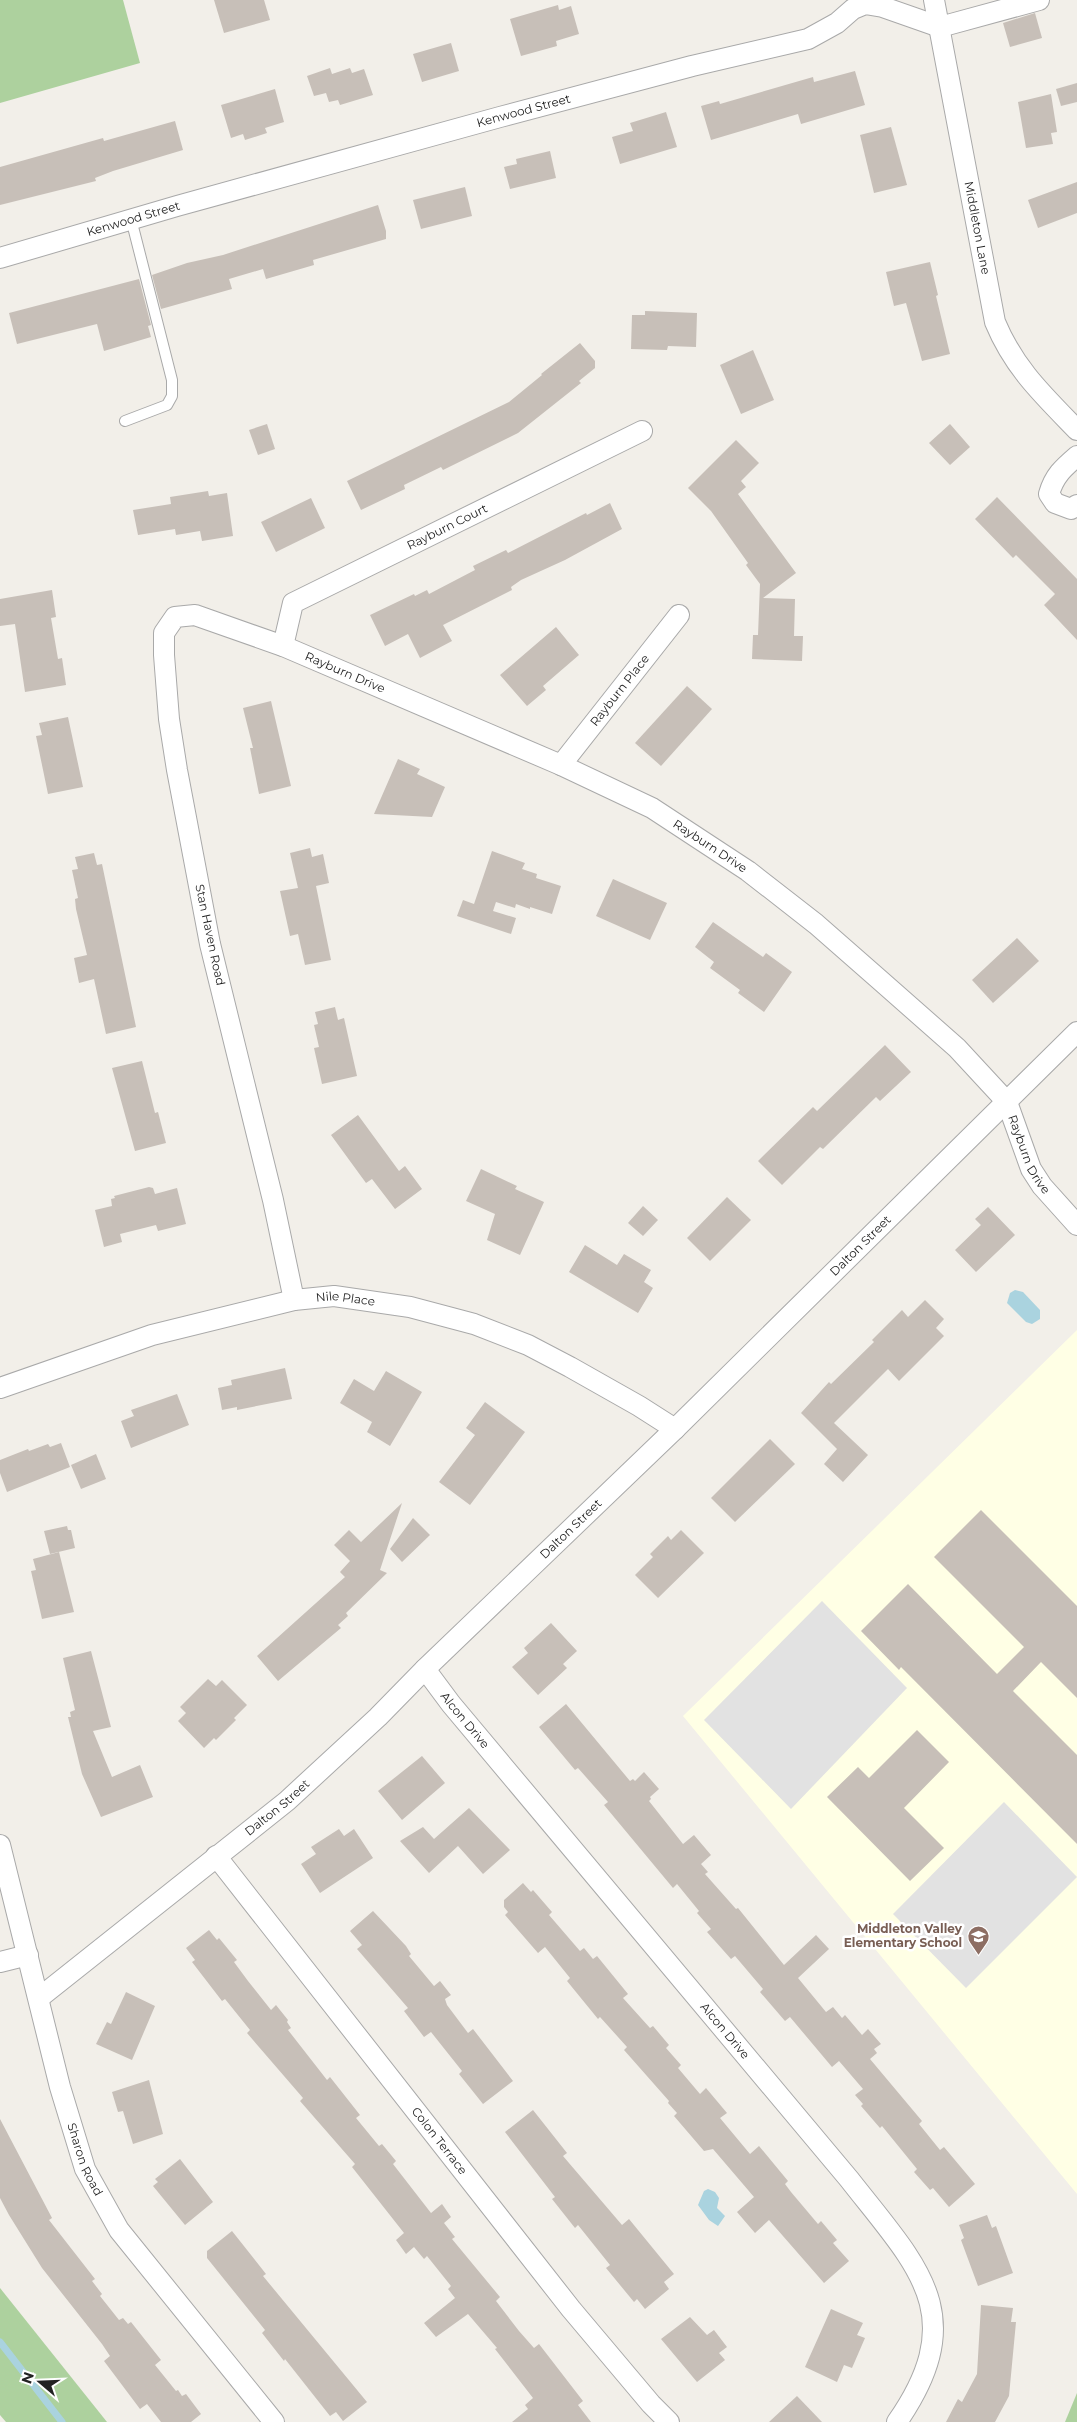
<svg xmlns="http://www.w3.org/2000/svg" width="1077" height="2422" viewBox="0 0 1077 2422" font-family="Montserrat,sans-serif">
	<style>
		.education { fill: #ffffe5 }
		.forest { fill: #add19e }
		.parking { fill: #e2e2e2 }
		.water { fill: #aad3df }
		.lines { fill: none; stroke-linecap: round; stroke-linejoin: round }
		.stream { stroke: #aad3df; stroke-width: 7 }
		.building { fill: #c7bfb8 }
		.lane-casing { stroke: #a9a9a9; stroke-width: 12 }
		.street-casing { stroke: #a9a9a9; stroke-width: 22 }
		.lane { stroke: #fff; stroke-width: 10 }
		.street { stroke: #fff; stroke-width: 20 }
		.labels { text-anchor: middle; stroke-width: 5; stroke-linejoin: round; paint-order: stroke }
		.street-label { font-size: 12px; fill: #222; stroke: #fff }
		.education-label { font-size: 12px; font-weight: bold; fill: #785e54; stroke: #fff; text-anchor: end }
	</style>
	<rect width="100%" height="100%" fill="#f2efe9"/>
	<path class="education" d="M 1077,1330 L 1077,2194 L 683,1716 Z"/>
	<g class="forest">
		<path d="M 0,0 L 123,0 L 140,63 L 0,103 Z"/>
		<path d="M 0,2288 L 107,2422 L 6,2422 L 0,2415 Z"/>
		<path d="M 1077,2393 L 1077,2422 L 1065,2422 Z"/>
	</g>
	<g class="parking">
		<path d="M 822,1601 L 907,1688 L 791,1809 L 704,1720 Z"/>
		<path d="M 1004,1802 L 1077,1877 L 966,1988 L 893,1914 Z"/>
	</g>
	<g class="water">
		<path d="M 1015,1290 L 1023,1292 L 1040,1310 L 1040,1319 L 1032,1324 L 1026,1322 L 1007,1303 L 1010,1293 Z"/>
		<path d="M 708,2189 L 715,2192 L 719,2198 L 717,2208 L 725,2216 L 718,2226 L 709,2220 L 698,2205 L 704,2191 Z"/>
	</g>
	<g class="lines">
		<path class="stream" d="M 0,2342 L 62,2422"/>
	</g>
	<g class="building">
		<path d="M 214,0 L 264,0 L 270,20 L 224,33 Z"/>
		<path d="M 558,5 L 559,10 L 571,6 L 579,34 L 556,41 L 557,46 L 521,56 L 510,19 Z"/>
		<path d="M 1035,13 L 1042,38 L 1010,47 L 1003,23 Z"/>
		<path d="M 451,43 L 459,71 L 422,82 L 413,54 Z"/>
		<path d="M 330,68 L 332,74 L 350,68 L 352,73 L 364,69 L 373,95 L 340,105 L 338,100 L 329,102 L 326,93 L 314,96 L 307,76 Z"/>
		<path d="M 855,71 L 865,105 L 801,124 L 798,114 L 711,140 L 701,106 L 719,101 L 720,104 L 813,77 L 814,82 Z"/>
		<path d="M 1077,83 L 1077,102 L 1061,106 L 1056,89 Z"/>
		<path d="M 275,89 L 284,122 L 265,128 L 267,133 L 245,140 L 243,134 L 231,138 L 221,105 Z"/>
		<path d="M 1051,94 L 1057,132 L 1051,133 L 1053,144 L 1026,148 L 1018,102 Z"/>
		<path d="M 666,112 L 677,147 L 620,164 L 612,137 L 633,131 L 630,123 Z"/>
		<path d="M 175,121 L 183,150 L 113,171 L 95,178 L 96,181 L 0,205 L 0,167 L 103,138 L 104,141 Z"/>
		<path d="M 891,127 L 907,185 L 874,193 L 860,135 Z"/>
		<path d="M 550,151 L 556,178 L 510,189 L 504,167 L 517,164 L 516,159 Z"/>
		<path d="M 1077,182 L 1077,213 L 1038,228 L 1028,200 Z"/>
		<path d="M 465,187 L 472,216 L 421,229 L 413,200 Z"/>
		<path d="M 378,205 L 386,231 L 386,239 L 313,260 L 314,265 L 266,279 L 263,269 L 229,279 L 232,289 L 161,309 L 152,275 L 187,263 L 223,255 Z"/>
		<path d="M 930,262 L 938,295 L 936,296 L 950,354 L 922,361 L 906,303 L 894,306 L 886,272 Z"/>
		<path d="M 139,279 L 151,325 L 148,326 L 151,337 L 104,351 L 97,324 L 17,344 L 9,313 Z"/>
		<path d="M 645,311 L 697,313 L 696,347 L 668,346 L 667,350 L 631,349 L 632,315 L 645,315 Z"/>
		<path d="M 580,343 L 595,361 L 595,368 L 579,381 L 581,383 L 518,433 L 443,470 L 441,467 L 404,485 L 405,489 L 361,510 L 347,481 L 509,402 L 542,375 L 541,374 Z"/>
		<path d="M 753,350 L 774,400 L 741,414 L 720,365 Z"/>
		<path d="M 267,424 L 275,449 L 258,455 L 249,430 Z"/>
		<path d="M 950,424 L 970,447 L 950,465 L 929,443 Z"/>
		<path d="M 736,440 L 759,463 L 741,481 L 746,487 L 738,494 L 796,573 L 763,598 L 795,599 L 794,636 L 803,636 L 802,661 L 752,659 L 753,635 L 758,635 L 760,584 L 746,565 L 748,563 L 711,511 L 688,488 Z"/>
		<path d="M 208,491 L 209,496 L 227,493 L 233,536 L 202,541 L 200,531 L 176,535 L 175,529 L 138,535 L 133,510 L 171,504 L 170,497 Z"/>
		<path d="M 997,497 L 1077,579 L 1077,640 L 1044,605 L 1055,594 L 1016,555 L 1013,558 L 975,519 Z"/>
		<path d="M 311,498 L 325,528 L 276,552 L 261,522 Z"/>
		<path d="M 610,503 L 622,529 L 565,560 L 521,580 L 511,587 L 512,590 L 443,625 L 452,641 L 420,658 L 408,634 L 385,646 L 370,615 L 414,594 L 415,596 L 427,590 L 429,594 L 475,570 L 473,566 L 506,550 L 508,553 L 586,513 L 587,515 Z"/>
		<path d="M 52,590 L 56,617 L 51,618 L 58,659 L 62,658 L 66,685 L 25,692 L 15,624 L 0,626 L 0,599 Z"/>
		<path d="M 556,627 L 579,655 L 543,686 L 546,690 L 527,706 L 500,675 Z"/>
		<path d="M 687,686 L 712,709 L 661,766 L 635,743 Z"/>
		<path d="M 271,701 L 291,786 L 259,794 L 250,748 L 253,748 L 243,708 Z"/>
		<path d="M 68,717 L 83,787 L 48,794 L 36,736 L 42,735 L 39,723 Z"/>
		<path d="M 398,759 L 420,769 L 417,774 L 445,787 L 432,817 L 374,814 Z"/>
		<path d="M 310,848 L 312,857 L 323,854 L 329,883 L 316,886 L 331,960 L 305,965 L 298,934 L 290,936 L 280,891 L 298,888 L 290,853 Z"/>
		<path d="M 492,851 L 525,863 L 522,869 L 537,874 L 536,878 L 561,886 L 552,914 L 530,907 L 530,909 L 516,904 L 515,908 L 496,902 L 493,911 L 516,918 L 511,934 L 457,916 L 463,900 L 474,904 Z"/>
		<path d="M 94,853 L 97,865 L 102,864 L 136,1027 L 106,1034 L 94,979 L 79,983 L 74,958 L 87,955 L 76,909 L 75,899 L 78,898 L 72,870 L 78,869 L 75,857 Z"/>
		<path d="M 613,879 L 667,903 L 650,940 L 596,916 Z"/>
		<path d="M 713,922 L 763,957 L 766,953 L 792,972 L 764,1012 L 738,993 L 740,990 L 710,968 L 714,962 L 695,947 Z"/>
		<path d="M 1017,938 L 1039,961 L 993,1003 L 972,980 Z"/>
		<path d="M 335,1007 L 338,1020 L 344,1018 L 357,1076 L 322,1084 L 314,1048 L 319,1047 L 314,1025 L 318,1024 L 315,1012 Z"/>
		<path d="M 885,1045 L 911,1072 L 880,1101 L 876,1097 L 823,1149 L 820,1147 L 782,1185 L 758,1161 L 813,1107 L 817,1111 Z"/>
		<path d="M 142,1061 L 155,1113 L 158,1112 L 166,1143 L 135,1151 L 112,1068 Z"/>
		<path d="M 358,1115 L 399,1171 L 405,1166 L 422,1189 L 395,1209 L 372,1179 L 366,1183 L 331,1135 Z"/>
		<path d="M 481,1169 L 517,1186 L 515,1189 L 544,1202 L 520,1255 L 487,1240 L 495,1214 L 466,1201 Z"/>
		<path d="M 149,1187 L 153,1188 L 155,1194 L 177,1188 L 186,1224 L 158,1231 L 156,1225 L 120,1234 L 122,1242 L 104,1247 L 95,1210 L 112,1206 L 111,1199 L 115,1198 L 114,1196 Z"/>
		<path d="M 727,1197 L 751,1220 L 710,1261 L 687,1238 Z"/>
		<path d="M 643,1206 L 658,1220 L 643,1236 L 628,1223 Z"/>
		<path d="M 988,1207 L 1015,1235 L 976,1272 L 955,1250 L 981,1225 L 975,1219 Z"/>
		<path d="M 585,1245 L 617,1265 L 624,1254 L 651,1270 L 644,1282 L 653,1288 L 638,1313 L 569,1272 Z"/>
		<path d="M 925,1300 L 944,1319 L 936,1328 L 944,1336 L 899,1381 L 888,1369 L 834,1423 L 868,1455 L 843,1482 L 824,1464 L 837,1449 L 801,1413 L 829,1382 L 831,1384 L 874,1342 L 872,1340 L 902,1310 L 908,1317 Z"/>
		<path d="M 285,1368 L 292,1399 L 237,1410 L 237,1407 L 222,1410 L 218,1388 L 232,1385 L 231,1380 Z"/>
		<path d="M 386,1371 L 422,1392 L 390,1446 L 367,1432 L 372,1422 L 340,1403 L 354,1379 L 374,1391 Z"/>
		<path d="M 177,1394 L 189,1425 L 131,1448 L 121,1421 L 134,1416 L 131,1410 Z"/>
		<path d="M 485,1402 L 525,1432 L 470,1505 L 439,1482 L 475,1435 L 466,1428 Z"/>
		<path d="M 770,1439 L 795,1464 L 735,1522 L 711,1498 Z"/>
		<path d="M 61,1443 L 70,1467 L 7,1492 L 0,1473 L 0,1460 L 28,1449 L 29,1451 L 48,1444 L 50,1447 Z"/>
		<path d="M 96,1454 L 106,1479 L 81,1489 L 71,1465 Z"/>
		<path d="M 402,1503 L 380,1570 L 387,1573 L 346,1613 L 348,1616 L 338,1625 L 341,1628 L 278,1681 L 257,1656 L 345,1577 L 340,1572 L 350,1561 L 334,1545 L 349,1530 L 361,1542 Z"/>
		<path d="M 981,1510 L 1077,1606 L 1077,1698 L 1041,1662 L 1013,1691 L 1077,1755 L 1077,1844 L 901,1667 L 899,1670 L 861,1631 L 908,1584 L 997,1674 L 1024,1647 L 934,1557 Z"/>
		<path d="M 413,1518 L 430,1535 L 402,1562 L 390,1549 Z"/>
		<path d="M 67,1526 L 68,1530 L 71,1530 L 75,1548 L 50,1554 L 44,1531 Z"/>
		<path d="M 681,1530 L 704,1553 L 658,1598 L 635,1575 L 653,1557 L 650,1554 L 668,1536 L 671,1540 Z"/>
		<path d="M 59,1552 L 74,1612 L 42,1619 L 31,1571 L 36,1570 L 33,1559 Z"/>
		<path d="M 551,1623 L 577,1651 L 563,1664 L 567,1668 L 538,1695 L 512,1667 L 528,1653 L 524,1648 Z"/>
		<path d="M 91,1651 L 111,1727 L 93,1731 L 112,1777 L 140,1765 L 153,1797 L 101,1817 L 82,1774 L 68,1717 L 71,1717 L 70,1712 L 75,1710 L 63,1658 Z"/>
		<path d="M 208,1679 L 216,1686 L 222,1680 L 247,1705 L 234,1718 L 236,1720 L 216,1740 L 214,1738 L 204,1748 L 178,1721 L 186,1713 L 180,1707 Z"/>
		<path d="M 566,1704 L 630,1781 L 633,1779 L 635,1781 L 644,1772 L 659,1789 L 650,1797 L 651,1799 L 649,1801 L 683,1844 L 694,1835 L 711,1855 L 701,1864 L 708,1872 L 705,1874 L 736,1909 L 738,1908 L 784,1965 L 816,1935 L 829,1949 L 798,1978 L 826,2012 L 833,2007 L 842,2018 L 845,2015 L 862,2035 L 868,2029 L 881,2044 L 874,2049 L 877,2053 L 870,2059 L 922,2121 L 919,2124 L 940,2150 L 944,2147 L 975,2184 L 949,2207 L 933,2188 L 930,2190 L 914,2172 L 917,2169 L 882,2126 L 880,2128 L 861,2106 L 863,2104 L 855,2095 L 863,2089 L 839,2061 L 832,2067 L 790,2017 L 785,2021 L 760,1992 L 763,1989 L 735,1956 L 731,1959 L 707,1932 L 711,1929 L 697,1913 L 699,1911 L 677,1884 L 673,1888 L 604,1805 L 608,1802 L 578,1768 L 575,1770 L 539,1727 Z"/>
		<path d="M 917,1730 L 949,1762 L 904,1808 L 944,1848 L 910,1881 L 827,1797 L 858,1767 L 869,1778 Z"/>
		<path d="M 422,1756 L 445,1783 L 402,1820 L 378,1791 Z"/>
		<path d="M 469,1808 L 510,1850 L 483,1874 L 458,1846 L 429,1873 L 400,1841 L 423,1827 L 434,1839 Z"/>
		<path d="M 339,1829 L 344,1836 L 354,1829 L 373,1858 L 320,1893 L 301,1864 L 316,1854 L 311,1847 Z"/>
		<path d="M 523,1883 L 531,1892 L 533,1890 L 552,1912 L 549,1915 L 580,1951 L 584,1948 L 593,1959 L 597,1956 L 628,1994 L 623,1998 L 650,2028 L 653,2026 L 669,2045 L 666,2048 L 681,2065 L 678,2068 L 700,2094 L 706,2088 L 727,2113 L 720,2118 L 750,2154 L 759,2146 L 788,2181 L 785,2184 L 791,2192 L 818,2224 L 821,2221 L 837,2240 L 833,2243 L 849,2261 L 824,2283 L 769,2220 L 755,2233 L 737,2212 L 754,2197 L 713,2149 L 704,2151 L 674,2116 L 677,2113 L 668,2103 L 669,2101 L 624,2050 L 627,2047 L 600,2017 L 598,2019 L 567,1981 L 570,1978 L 545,1947 L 538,1953 L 505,1915 L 508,1912 L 504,1907 L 504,1900 Z"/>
		<path d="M 373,1911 L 406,1946 L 411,1954 L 409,1956 L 434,1986 L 440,1981 L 451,1995 L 445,1999 L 447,2005 L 468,2033 L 473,2029 L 513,2081 L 483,2104 L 459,2074 L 462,2071 L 431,2032 L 424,2037 L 404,2011 L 408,2008 L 357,1949 L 362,1945 L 350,1931 Z"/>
		<path d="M 209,1930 L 217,1940 L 219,1938 L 237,1960 L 234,1962 L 248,1981 L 271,2010 L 276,2005 L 288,2020 L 287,2022 L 291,2028 L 288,2030 L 327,2080 L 330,2077 L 360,2115 L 356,2118 L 379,2146 L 382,2144 L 396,2161 L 393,2164 L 431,2213 L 442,2204 L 451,2217 L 444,2223 L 455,2237 L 452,2239 L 500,2297 L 496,2301 L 519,2331 L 534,2348 L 539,2344 L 583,2401 L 578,2405 L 591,2422 L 512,2422 L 528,2409 L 525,2405 L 533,2398 L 495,2349 L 497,2348 L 468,2314 L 436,2337 L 424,2323 L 455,2298 L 448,2289 L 451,2286 L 427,2256 L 424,2259 L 414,2247 L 406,2254 L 396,2240 L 404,2233 L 352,2167 L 355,2164 L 300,2101 L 303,2098 L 247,2033 L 250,2030 L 225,1999 L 222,2001 L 192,1962 L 195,1960 L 186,1948 Z"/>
		<path d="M 126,1992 L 155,2006 L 132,2060 L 96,2044 L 107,2022 L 111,2024 Z"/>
		<path d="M 149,2080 L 163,2134 L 133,2144 L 123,2111 L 118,2112 L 112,2092 Z"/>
		<path d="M 533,2110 L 567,2153 L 563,2156 L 622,2225 L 629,2219 L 674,2274 L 664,2282 L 669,2289 L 645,2309 L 637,2299 L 634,2302 L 606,2268 L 610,2265 L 578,2225 L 575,2228 L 552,2199 L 555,2197 L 505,2132 Z"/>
		<path d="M 0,2119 L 52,2218 L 49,2220 L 95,2279 L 92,2281 L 102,2294 L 100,2296 L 119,2320 L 123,2318 L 128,2324 L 131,2322 L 161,2360 L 155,2365 L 176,2391 L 178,2390 L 182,2396 L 186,2394 L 201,2414 L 191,2422 L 161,2422 L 147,2404 L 140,2409 L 104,2361 L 110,2356 L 102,2344 L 42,2268 L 9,2215 L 0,2198 Z"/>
		<path d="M 180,2159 L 213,2202 L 185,2225 L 153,2186 L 158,2182 L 155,2179 Z"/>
		<path d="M 987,2215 L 992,2228 L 996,2226 L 1013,2273 L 978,2286 L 961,2240 L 964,2238 L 959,2225 Z"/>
		<path d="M 232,2231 L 266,2274 L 263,2276 L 367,2402 L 343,2421 L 336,2412 L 330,2416 L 285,2359 L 284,2361 L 262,2333 L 265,2330 L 207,2258 L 207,2251 Z"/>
		<path d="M 981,2305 L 1013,2308 L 1011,2322 L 1016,2322 L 1009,2396 L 995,2422 L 946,2422 L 958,2399 L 962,2402 L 977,2374 Z"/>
		<path d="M 831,2309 L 863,2323 L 857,2335 L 865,2338 L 852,2368 L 844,2365 L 837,2382 L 805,2367 Z"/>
		<path d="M 690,2317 L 707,2335 L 714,2330 L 727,2347 L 719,2353 L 725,2360 L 697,2382 L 661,2339 Z"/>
		<path d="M 797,2396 L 822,2422 L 769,2422 Z"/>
	</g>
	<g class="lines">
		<defs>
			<path id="lane" d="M 125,421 L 167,405 L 172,396 L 172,380 L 131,219"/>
			<g id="street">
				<path id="s1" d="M 934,0 L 995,322 C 1014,368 1043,395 1077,430"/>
				<path id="s2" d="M 0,258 L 177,206 L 500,117 L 692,66 L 808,39 L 837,23 L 853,9 L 865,4 L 883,7 L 940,27 L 1039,0"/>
				<path d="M 1077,456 C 1063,468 1054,476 1049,494 L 1055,503 L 1071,509 L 1077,505"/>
				<path id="s3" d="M 283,646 L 293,603 L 642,431"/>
				<path id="s4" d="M 561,765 L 679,615"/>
				<path id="s5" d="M 294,1300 L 273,1200 L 210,944 L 177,770 L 169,719 L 164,655 L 164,633 L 175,617 L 195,615 L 283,646 L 561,765 L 652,808 L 748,871 L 816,924 L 881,981 L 957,1048 L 1007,1102 L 1031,1169 L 1042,1186 L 1077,1225"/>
				<path id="s6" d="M 0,1388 L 152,1335 L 294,1300 L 334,1296 L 410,1307 L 474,1324 L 528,1345 L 570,1367 L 639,1406 L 675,1429"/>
				<path id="s7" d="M 425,1669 L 451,1704 L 849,2179 C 917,2266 972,2314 897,2422"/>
				<path id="s8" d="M 0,1845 L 60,2087 L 85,2169 L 119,2230 L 274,2422"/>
				<path id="s9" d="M 216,1856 L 571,2309 L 651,2404 L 669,2422"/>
				<path d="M 0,1962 L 28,1955"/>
				<path id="s10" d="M 39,1998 L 287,1801 L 378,1717 L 425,1669 L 675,1429 L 1077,1032"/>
			</g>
		</defs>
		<use href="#lane" class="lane-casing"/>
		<use href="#street" class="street-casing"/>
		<use href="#lane" class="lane"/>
		<use href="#street" class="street"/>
	</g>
	<defs>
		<symbol id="school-pin" viewBox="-11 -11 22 30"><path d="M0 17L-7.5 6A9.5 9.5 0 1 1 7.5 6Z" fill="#8d6e63" stroke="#fff"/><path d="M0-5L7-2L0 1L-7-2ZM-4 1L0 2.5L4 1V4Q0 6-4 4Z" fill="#fff"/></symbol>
	</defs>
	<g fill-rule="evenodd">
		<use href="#school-pin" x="966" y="1924" width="25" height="34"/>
	</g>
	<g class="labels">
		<g class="street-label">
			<text dy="4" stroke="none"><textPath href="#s2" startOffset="544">Kenwood Street</textPath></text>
			<text dy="4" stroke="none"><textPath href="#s2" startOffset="139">Kenwood Street</textPath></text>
			<text dy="4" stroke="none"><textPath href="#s1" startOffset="232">Middleton Lane</textPath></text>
			<text dy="4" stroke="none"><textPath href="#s3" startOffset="216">Rayburn Court</textPath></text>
			<text dy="4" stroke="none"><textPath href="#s5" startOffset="881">Rayburn Drive</textPath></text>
			<text dy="4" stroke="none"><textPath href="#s4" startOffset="95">Rayburn Place</textPath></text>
			<text dy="4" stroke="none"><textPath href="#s5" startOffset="1286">Rayburn Drive</textPath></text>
			<text transform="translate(210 935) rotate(78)" y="4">Stan Haven Road</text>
			<text dy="4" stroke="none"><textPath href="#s5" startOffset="1736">Rayburn Drive</textPath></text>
			<text dy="4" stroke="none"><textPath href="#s10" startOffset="1115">Dalton Street</textPath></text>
			<text dy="4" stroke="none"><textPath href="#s6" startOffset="359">Nile Place</textPath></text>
			<text dy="4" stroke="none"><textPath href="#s10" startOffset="710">Dalton Street</textPath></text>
			<text dy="4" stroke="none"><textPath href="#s7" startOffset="65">Alcon Drive</textPath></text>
			<text dy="4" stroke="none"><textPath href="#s10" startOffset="305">Dalton Street</textPath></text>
			<text dy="4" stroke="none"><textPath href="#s7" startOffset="470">Alcon Drive</textPath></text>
			<text dy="4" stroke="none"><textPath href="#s9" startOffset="362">Colon Terrace</textPath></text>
			<text dy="4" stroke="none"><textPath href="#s8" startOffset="326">Sharon Road</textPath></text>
		</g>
		<g class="education-label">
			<text x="962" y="1933">Middleton Valley<tspan x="962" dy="14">Elementary School</tspan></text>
		</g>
	</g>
	<g transform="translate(40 2382) rotate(289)" stroke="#ffffff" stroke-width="4" paint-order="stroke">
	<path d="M0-4L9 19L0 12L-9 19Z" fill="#222222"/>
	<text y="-8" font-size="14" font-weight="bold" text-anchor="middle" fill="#222222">N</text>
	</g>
</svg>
